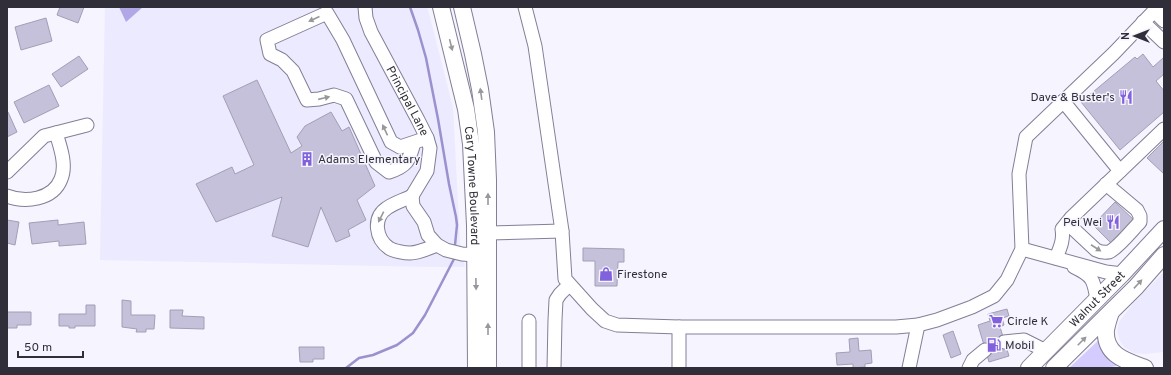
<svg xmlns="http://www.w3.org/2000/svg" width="1171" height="375" viewBox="0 0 1171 375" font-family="Overpass,sans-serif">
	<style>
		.built { fill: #eceafe }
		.green { fill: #d4ccfe }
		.forest { fill: #b2a7e6 }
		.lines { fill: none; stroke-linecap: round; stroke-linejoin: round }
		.stream { stroke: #9b91ce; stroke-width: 2.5 }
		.building { fill: #c5c1da; stroke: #a29eb6 }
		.minor-tunnel { stroke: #cecdd7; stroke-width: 13; stroke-dasharray: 13 6; stroke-linecap: butt }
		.minor-casing { stroke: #827f96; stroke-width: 15 }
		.major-casing { stroke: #827f96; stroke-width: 18 }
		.minor { stroke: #fff; stroke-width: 13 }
		.major { stroke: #fff; stroke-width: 16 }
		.oneway { fill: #98979c }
		.labels { text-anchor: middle; stroke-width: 3; stroke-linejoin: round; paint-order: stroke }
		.poi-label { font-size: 12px; fill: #302f39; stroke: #f5f4ff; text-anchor: start }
		.street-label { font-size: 12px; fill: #302f39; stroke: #f5f4ff }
	</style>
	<rect width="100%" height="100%" fill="#f5f4ff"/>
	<g class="built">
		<path d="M 105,7 L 427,7 L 430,17 L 453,108 L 460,242 L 465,267 L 429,267 L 100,260 Z"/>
		<path d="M 1164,272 L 1164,352 L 1144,354 L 1134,353 L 1124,347 L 1120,341 L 1117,331 L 1119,322 L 1135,301 Z"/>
	</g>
	<path class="green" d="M 1101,338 L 1112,361 L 1117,366 L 1105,368 L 1069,368 Z"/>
	<path class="forest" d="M 119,7 L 143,7 L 126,22 Z"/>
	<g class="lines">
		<g class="stream">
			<path d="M 410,7 L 418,30 L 426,58 L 438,119 L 449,184 L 456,217 L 457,225 L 455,245"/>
			<path d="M 346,368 L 359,358 L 373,355 L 397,345 L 413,333 L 425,315 L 454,259"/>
		</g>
	</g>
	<g class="building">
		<path d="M 60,7 L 84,7 L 78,23 L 57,15 Z"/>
		<path d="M 46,18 L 52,41 L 21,50 L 15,27 Z"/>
		<path d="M 1143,54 L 1153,67 L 1163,58 L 1164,59 L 1164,74 L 1156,81 L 1164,91 L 1164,112 L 1120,150 L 1081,102 L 1135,57 L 1137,59 Z"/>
		<path d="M 79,56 L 88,69 L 61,87 L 52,74 Z"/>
		<path d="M 257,80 L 291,153 L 302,146 L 297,137 L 305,126 L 331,112 L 342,131 L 349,127 L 375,186 L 357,200 L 366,220 L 348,230 L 350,236 L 336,242 L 321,207 L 308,247 L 272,236 L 282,197 L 216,222 L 196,184 L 232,167 L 235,174 L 254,165 L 223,96 Z"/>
		<path d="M 49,85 L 59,106 L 24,123 L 14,102 Z"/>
		<path d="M 8,112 L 17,132 L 7,137 L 7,113 Z"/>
		<path d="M 1164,141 L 1164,174 L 1147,158 Z"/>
		<path d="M 1115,202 L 1134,220 L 1111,243 L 1093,225 Z"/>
		<path d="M 7,220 L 19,222 L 15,245 L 7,243 Z"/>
		<path d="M 58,220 L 58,225 L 84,222 L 86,244 L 59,246 L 59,241 L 32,244 L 29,223 Z"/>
		<path d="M 583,248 L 624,249 L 624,262 L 618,262 L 617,286 L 595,286 L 595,261 L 583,261 Z"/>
		<path d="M 122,300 L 131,301 L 131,315 L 155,315 L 154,329 L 146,329 L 146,332 L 136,332 L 137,329 L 122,327 Z"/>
		<path d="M 86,305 L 95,305 L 95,326 L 75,326 L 75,328 L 69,328 L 69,326 L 59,326 L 59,314 L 86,314 Z"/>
		<path d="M 1007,309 L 1009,316 L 1002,318 L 1004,325 L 1000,327 L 1009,356 L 989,362 L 978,325 L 990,321 L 988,314 Z"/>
		<path d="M 170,310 L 183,310 L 182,316 L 204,317 L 204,329 L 170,328 Z"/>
		<path d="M 7,312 L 31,312 L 31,325 L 17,325 L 17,328 L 7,328 Z"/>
		<path d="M 953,331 L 961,354 L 951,358 L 943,335 Z"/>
		<path d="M 858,338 L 859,351 L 871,350 L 872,363 L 865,364 L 865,367 L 853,368 L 853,364 L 837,365 L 836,353 L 850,352 L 849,339 Z"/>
		<path d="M 299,347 L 324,347 L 324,359 L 313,359 L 313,362 L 300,362 Z"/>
	</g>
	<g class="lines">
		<path class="minor-tunnel" d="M 985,350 L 1004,342"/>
		<defs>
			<g id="minor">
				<path id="s1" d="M 365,7 L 366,18 L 371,32 L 418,120 L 427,138 L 430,148 L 427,171 L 412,196"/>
				<path d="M 525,7 L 535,46 L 562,231 L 565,279 L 592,309 L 605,321 L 617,325 L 679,327 L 896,327 L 918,325 L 937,320 L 972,307 L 994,296 L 1007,280 L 1022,249 L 1019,174 L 1026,137 L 1114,53 L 1158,7"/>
				<path d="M 1154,11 L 1164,21"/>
				<path d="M 1143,22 L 1164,42"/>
				<path d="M 1063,101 L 1120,171"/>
				<path d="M 414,143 C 409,160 408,166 389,172 L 376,162 L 346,99 L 334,95 L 319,99 L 307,100 L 293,71 L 282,60 L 270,54 L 267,40 L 327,13 L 343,40 L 391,142 L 400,147 L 427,138"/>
				<path d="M 7,172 L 44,136 L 87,125"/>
				<path d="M 7,196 C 25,203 53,200 61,179 C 67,165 60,146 56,133"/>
				<path d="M 412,196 C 404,200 394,203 387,208 C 372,218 376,239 389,248 C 393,251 405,253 410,253 C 419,253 429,248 437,245"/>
				<path d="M 412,196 L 413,206 L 424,222 L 428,235 L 437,245 L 446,250 L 462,254 L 475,255"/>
				<path d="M 1067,223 L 1096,250 C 1100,252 1104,253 1109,252 C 1117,249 1133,229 1140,222 L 1140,216 L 1137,210 L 1106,184"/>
				<path d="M 488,233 L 562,231"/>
				<path d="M 1022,249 L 1106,272 L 1122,274"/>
				<path d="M 1056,258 C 1060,248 1064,240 1062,229 L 1071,218 L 1164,129"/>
				<path d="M 1074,267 C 1093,276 1094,280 1097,300"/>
				<path d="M 529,321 L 529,368"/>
				<path d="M 1004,342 L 1024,340 L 1046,351"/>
				<path d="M 554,368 L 555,320 L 556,300 L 560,294 L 569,285"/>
				<path d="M 679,368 L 679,327"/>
				<path d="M 909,368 L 918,325"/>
				<path d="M 969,368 L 973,360 L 985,350"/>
			</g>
			<g id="major">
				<path id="s2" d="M 441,7 L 466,109 L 471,144 L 475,225 L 476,368"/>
				<path d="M 462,7 L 473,54 L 480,89 L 486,132 L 488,180 L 488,368"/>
				<path d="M 1111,312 C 1109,318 1107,324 1106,330 C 1104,355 1126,361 1145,368"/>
				<path id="s3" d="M 1029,368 L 1122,274 L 1164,229"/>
				<path d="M 1054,368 L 1136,287 L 1164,255"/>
			</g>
		</defs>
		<use href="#minor" class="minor-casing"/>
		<use href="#major" class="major-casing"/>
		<use href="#minor" class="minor"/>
		<use href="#major" class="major"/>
	</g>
	<defs><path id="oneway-solid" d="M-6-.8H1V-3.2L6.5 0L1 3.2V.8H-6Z"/></defs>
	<g class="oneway">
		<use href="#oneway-solid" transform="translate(314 19) rotate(156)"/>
		<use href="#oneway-solid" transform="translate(451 45) rotate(76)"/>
		<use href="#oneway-solid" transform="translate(481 94) rotate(-98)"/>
		<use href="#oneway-solid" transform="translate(324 98) rotate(-13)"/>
		<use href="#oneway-solid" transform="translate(385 130) rotate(-115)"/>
		<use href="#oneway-solid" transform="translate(488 199) rotate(-90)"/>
		<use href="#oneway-solid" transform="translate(381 217) rotate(117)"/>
		<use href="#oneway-solid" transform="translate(1096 248) rotate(33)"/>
		<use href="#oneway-solid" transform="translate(476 284) rotate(89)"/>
		<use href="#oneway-solid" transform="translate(1138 284) rotate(-47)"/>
		<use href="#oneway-solid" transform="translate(488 329) rotate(-90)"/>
		<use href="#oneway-solid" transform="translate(1082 341) rotate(-45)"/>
	</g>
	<defs>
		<symbol id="restaurant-bare" viewBox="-9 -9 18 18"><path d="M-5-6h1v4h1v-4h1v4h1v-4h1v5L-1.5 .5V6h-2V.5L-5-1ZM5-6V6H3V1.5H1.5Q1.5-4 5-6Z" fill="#8161dc" stroke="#f5f4ff" stroke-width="2.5" paint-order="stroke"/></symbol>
		<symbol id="building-bare" viewBox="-9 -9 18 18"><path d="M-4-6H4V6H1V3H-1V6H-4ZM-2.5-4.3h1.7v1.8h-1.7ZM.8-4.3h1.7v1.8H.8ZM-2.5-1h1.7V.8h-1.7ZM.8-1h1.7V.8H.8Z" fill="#8161dc" stroke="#f5f4ff" stroke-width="2.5" paint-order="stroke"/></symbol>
		<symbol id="shop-bare" viewBox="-9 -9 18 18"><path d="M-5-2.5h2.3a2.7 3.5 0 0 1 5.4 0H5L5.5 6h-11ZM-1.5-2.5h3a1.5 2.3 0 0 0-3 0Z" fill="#8161dc" stroke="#f5f4ff" stroke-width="2.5" paint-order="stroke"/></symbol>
		<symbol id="supermarket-bare" viewBox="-9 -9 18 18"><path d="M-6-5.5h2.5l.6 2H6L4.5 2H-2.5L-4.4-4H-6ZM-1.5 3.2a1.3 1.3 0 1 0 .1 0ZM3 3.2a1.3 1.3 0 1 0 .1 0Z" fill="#8161dc" stroke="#f5f4ff" stroke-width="2.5" paint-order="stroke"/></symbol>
		<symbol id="fuel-bare" viewBox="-9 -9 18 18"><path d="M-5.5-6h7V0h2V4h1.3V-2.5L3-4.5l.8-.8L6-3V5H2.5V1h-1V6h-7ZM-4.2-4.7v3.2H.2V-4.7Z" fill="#8161dc" stroke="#f5f4ff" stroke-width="2.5" paint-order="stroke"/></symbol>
	</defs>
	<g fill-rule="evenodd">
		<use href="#restaurant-bare" x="1116" y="87" width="20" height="20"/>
		<use href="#building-bare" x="297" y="149" width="20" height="20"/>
		<use href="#restaurant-bare" x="1103" y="212" width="20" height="20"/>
		<use href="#shop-bare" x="596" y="264" width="20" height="20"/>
		<use href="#supermarket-bare" x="986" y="311" width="20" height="20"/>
		<use href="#fuel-bare" x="984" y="335" width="20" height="20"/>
	</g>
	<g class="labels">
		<g class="poi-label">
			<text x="1115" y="101" text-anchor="end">Dave &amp; Buster's</text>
			<text x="318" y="163">Adams Elementary</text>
			<text x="1102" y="226" text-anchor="end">Pei Wei</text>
			<text x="617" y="278">Firestone</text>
			<text x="1007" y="325">Circle K</text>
			<text x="1005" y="349">Mobil</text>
		</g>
		<g class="street-label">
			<text dy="4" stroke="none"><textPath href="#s1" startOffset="104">Principal Lane</textPath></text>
			<text dy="4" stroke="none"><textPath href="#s2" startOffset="182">Cary Towne Boulevard</textPath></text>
			<text dy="4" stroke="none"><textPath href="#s3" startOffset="97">Walnut Street</textPath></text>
		</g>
	</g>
	<rect width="1171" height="375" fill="none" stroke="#302f39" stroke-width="16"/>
	<g transform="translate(1135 36) rotate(270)" stroke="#f5f4ff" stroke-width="3" paint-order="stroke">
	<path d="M0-3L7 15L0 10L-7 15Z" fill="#302f39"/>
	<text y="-6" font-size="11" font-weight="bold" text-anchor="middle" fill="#302f39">N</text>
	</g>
	<path d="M18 351v6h65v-6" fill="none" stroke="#302f39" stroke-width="2"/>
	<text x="24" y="351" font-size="12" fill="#302f39" stroke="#f5f4ff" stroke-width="3" paint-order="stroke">50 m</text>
</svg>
